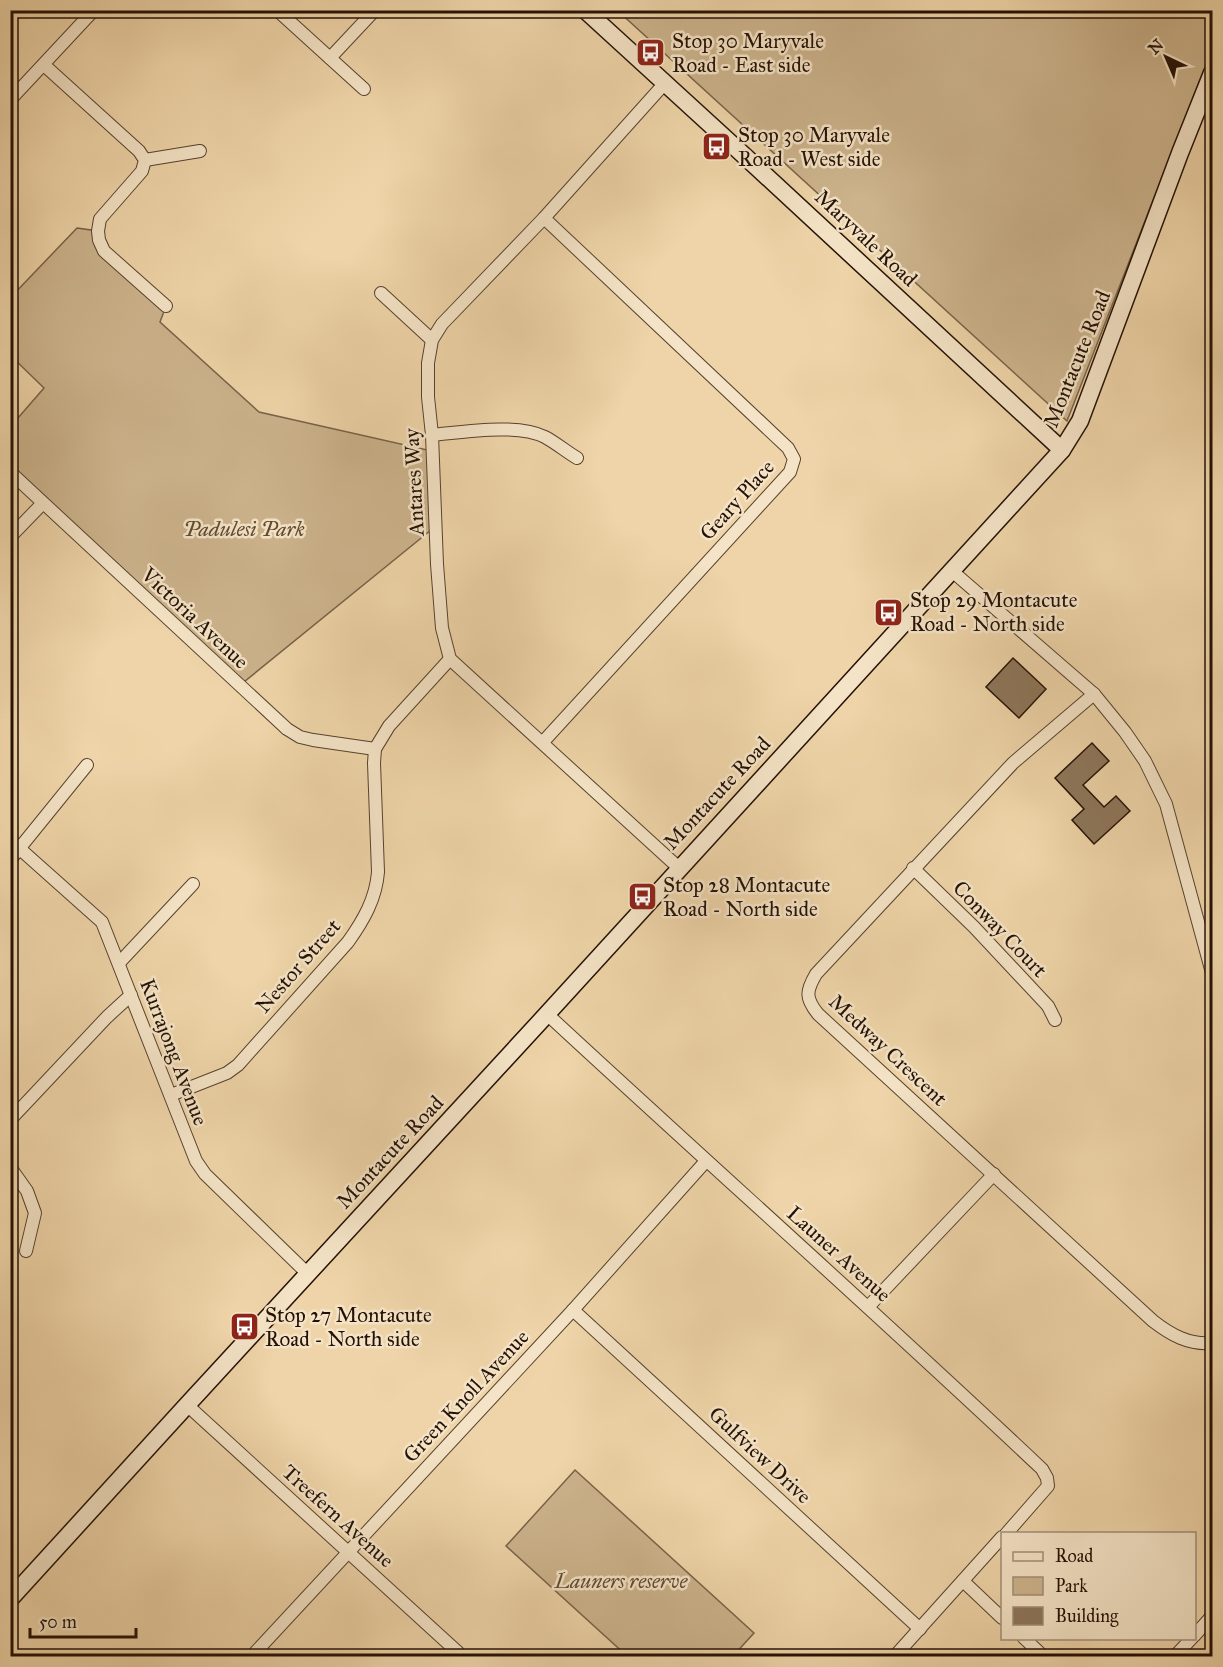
<svg xmlns="http://www.w3.org/2000/svg" width="1223" height="1667" viewBox="0 0 1223 1667" font-family="'IM FELL Great Primer',serif">
	<style>
		.green { fill: #ccb38c; stroke: #786248; stroke-width: 1.5 }
		.building { fill: #8d765a; stroke: #241105; stroke-width: 1.5 }
		.lines { fill: none; stroke-linecap: round; stroke-linejoin: round }
		.minor-casing { stroke: #56422e; stroke-width: 14 }
		.secondary-casing { stroke: #241105; stroke-width: 19 }
		.minor { stroke: #f4e3c6; stroke-width: 12 }
		.secondary { stroke: #f4e3c6; stroke-width: 16 }
		.labels { text-anchor: middle; stroke-width: 5; stroke-linejoin: round; paint-order: stroke }
		.poi-label { font-size: 21px; fill: #241105; stroke: #f4e3c6; text-anchor: start }
		.street-label { font-size: 21px; fill: #241105; stroke: #f4e3c6 }
		.park-label { font-size: 21px; font-style: italic; fill: #5f4a34; stroke: #f4e3c6 }
	</style>
	<rect width="100%" height="100%" fill="#eed4a8"/>
	<filter id="stains"><feTurbulence type="fractalNoise" baseFrequency=".00333" numOctaves="4"/><feColorMatrix values="0 0 0 0 .2 0 0 0 0 .09 0 0 0 0 .02 0 0 0 .5 -.17"/></filter>
	<radialGradient id="worn" r=".72"><stop offset=".6" stop-color="#630" stop-opacity="0"/><stop offset="1" stop-color="#630" stop-opacity=".3"/></radialGradient>
	<g class="green">
		<path d="M 618,11 L 1212,11 L 1212,49 L 1067,421 Z"/>
		<path d="M 77,228 L 98,231 L 99,240 L 166,306 L 160,322 L 259,412 L 432,451 L 436,526 L 239,686 L 11,472 L 11,426 L 44,388 L 11,356 L 10,298 Z"/>
		<path d="M 575,1470 L 754,1633 L 733,1656 L 627,1656 L 506,1546 Z"/>
	</g>
	<g class="building">
		<path d="M 1013,658 L 1046,689 L 1019,718 L 986,687 Z"/>
		<path d="M 1092,743 L 1109,761 L 1083,785 L 1104,807 L 1116,796 L 1130,811 L 1094,844 L 1072,820 L 1084,809 L 1055,778 Z"/>
	</g>
	<g class="lines">
		<defs>
			<g id="minor">
				<path d="M 277,10 L 364,89"/>
				<path d="M 330,58 L 375,10"/>
				<path d="M 44,65 L 139,151 L 145,160 L 142,171 L 100,219 L 98,231 L 99,240 L 104,251 L 166,306"/>
				<path d="M 665,83 L 544,218 L 442,324 L 432,340 L 428,363 L 428,397 L 432,435 L 437,564 L 442,628 L 450,659 L 679,868"/>
				<path d="M 10,100 L 94,10"/>
				<path d="M 145,160 L 200,151"/>
				<path d="M 381,293 L 432,340"/>
				<path d="M 432,435 C 464,432 517,423 545,437 C 556,443 567,452 577,458"/>
				<path d="M 10,472 L 287,729 L 300,737 L 313,740 L 375,749"/>
				<path d="M 10,537 L 43,503"/>
				<path d="M 952,571 L 1094,694 L 1125,732 L 1145,761 L 1166,804 L 1212,973"/>
				<path d="M 1094,694 L 1013,763 L 816,974 C 806,991 805,998 818,1014 L 1153,1321 C 1171,1335 1189,1345 1212,1343"/>
				<path d="M 543,742 L 790,472 L 794,459 L 788,448 L 544,218"/>
				<path d="M 10,840 L 102,922 L 196,1161 L 205,1174 L 308,1274"/>
				<path d="M 10,860 L 87,765"/>
				<path d="M 913,868 L 974,927 L 1048,1006 L 1055,1020"/>
				<path d="M 119,963 L 193,884"/>
				<path d="M 547,1014 C 711,1166 879,1315 1042,1469 L 1047,1478 L 1048,1486 L 1006,1534"/>
				<path d="M 171,1095 L 227,1073 L 238,1065 L 348,942 C 363,921 376,899 378,872 L 374,763 L 375,749 L 389,726 L 450,659"/>
				<path d="M 10,1120 L 107,1017 L 131,995"/>
				<path d="M 10,1167 L 27,1191 L 35,1213 L 26,1251"/>
				<path d="M 868,1307 L 994,1174"/>
				<path d="M 573,1310 L 920,1629"/>
				<path d="M 187,1405 L 462,1656"/>
				<path d="M 963,1581 L 1002,1618"/>
				<path d="M 1194,1636 L 1212,1616"/>
				<path d="M 1024,1638 L 1043,1656"/>
				<path d="M 252,1656 L 573,1310 L 706,1161"/>
				<path d="M 895,1656 L 1002,1537"/>
				<path d="M 1175,1656 L 1192,1638"/>
			</g>
			<g id="secondary">
				<path d="M 585,10 L 737,149 L 1062,450"/>
				<path d="M 10,1599 L 187,1405 L 547,1014 L 1062,450 L 1080,421 L 1180,153 L 1212,73"/>
			</g>
		</defs>
		<use href="#minor" class="minor-casing"/>
		<use href="#secondary" class="secondary-casing"/>
		<use href="#minor" class="minor"/>
		<use href="#secondary" class="secondary"/>
	</g>
	<defs>
		<symbol id="bus-square" viewBox="-11 -11 22 22"><rect x="-9" y="-9" width="18" height="18" rx="4" fill="#8f2418" stroke="#f4e3c6"/><path d="M-5-6H5V4H4V6H2V4H-2V6H-4V4H-5ZM-3.5-4V0h7V-4ZM-3.5 1.2v1.5H-2V1.2ZM2 1.2v1.5H3.5V1.2Z" fill="#fff"/></symbol>
	</defs>
	<g fill-rule="evenodd">
		<use href="#bus-square" x="634" y="36" width="33" height="33"/>
		<use href="#bus-square" x="700" y="130" width="33" height="33"/>
		<use href="#bus-square" x="872" y="596" width="33" height="33"/>
		<use href="#bus-square" x="626" y="880" width="33" height="33"/>
		<use href="#bus-square" x="228" y="1310" width="33" height="33"/>
	</g>
	<g class="labels">
		<g class="poi-label">
			<text x="672" y="48">Stop 30 Maryvale<tspan x="672" dy="24">Road - East side</tspan></text>
			<text x="738" y="142">Stop 30 Maryvale<tspan x="738" dy="24">Road - West side</tspan></text>
			<text x="910" y="607">Stop 29 Montacute<tspan x="910" dy="24">Road - North side</tspan></text>
			<text x="663" y="892">Stop 28 Montacute<tspan x="663" dy="24">Road - North side</tspan></text>
			<text x="265" y="1322">Stop 27 Montacute<tspan x="265" dy="24">Road - North side</tspan></text>
		</g>
		<g class="street-label">
			<text transform="translate(866 238) rotate(43)" y="7">Maryvale Road</text>
			<text transform="translate(1077 359) rotate(-68)" y="7">Montacute Road</text>
			<text transform="translate(414 482) rotate(-93)" y="7">Antares Way</text>
			<text transform="translate(737 500) rotate(-48)" y="7">Geary Place</text>
			<text transform="translate(195 618) rotate(43)" y="7">Victoria Avenue</text>
			<text transform="translate(717 793) rotate(-47)" y="7">Montacute Road</text>
			<text transform="translate(1000 929) rotate(46)" y="7">Conway Court</text>
			<text transform="translate(298 966) rotate(-49)" y="7">Nestor Street</text>
			<text transform="translate(888 1050) rotate(43)" y="7">Medway Crescent</text>
			<text transform="translate(174 1052) rotate(69)" y="7">Kurrajong Avenue</text>
			<text transform="translate(390 1152) rotate(-47)" y="7">Montacute Road</text>
			<text transform="translate(839 1254) rotate(42)" y="7">Launer Avenue</text>
			<text transform="translate(466 1396) rotate(-47)" y="7">Green Knoll Avenue</text>
			<text transform="translate(760 1455) rotate(43)" y="7">Gulfview Drive</text>
			<text transform="translate(338 1516) rotate(42)" y="7">Treefern Avenue</text>
		</g>
		<g class="park-label">
			<text x="244" y="536">Padulesi Park</text>
			<text x="621" y="1588">Launers reserve</text>
		</g>
	</g>
	<rect width="1223" height="1667" fill="none" stroke="#eed4a8" stroke-width="36"/>
	<rect x="12" y="12" width="1199" height="1643" fill="none" stroke="#241105" stroke-width="3"/>
	<rect x="18" y="18" width="1187" height="1631" fill="none" stroke="#241105" stroke-width="1.5"/>
	<rect x="1001" y="1532" width="195" height="108" fill="#f4e3c6" stroke="#a18f79" stroke-width="1.5"/>
	<rect x="1013" y="1552" width="30" height="9" fill="#f4e3c6" stroke="#a18f79" stroke-width="1.5"/>
	<text x="1055" y="1562" font-size="18" fill="#241105">Road</text>
	<rect x="1013" y="1577" width="30" height="18" fill="#ccb38c" stroke="#a18f79" stroke-width="1.5"/>
	<text x="1055" y="1592" font-size="18" fill="#241105">Park</text>
	<rect x="1013" y="1607" width="30" height="18" fill="#8d765a" stroke="#a18f79" stroke-width="1.5"/>
	<text x="1055" y="1622" font-size="18" fill="#241105">Building</text>
	<g transform="translate(1166 57) rotate(316)" stroke="#f4e3c6" stroke-width="4.5" paint-order="stroke">
	<path d="M0-4.5L10 22L0 15L-10 22Z" fill="#241105"/>
	<text y="-9" font-size="16" font-weight="bold" text-anchor="middle" fill="#241105">N</text>
	</g>
	<path d="M30 1628v9h106v-9" fill="none" stroke="#241105" stroke-width="3"/>
	<text x="39" y="1628" font-size="18" fill="#241105" stroke="#f4e3c6" stroke-width="4.5" paint-order="stroke">50 m</text>
	<rect width="100%" height="100%" filter="url(#stains)"/>
	<rect width="100%" height="100%" fill="url(#worn)"/>
</svg>
